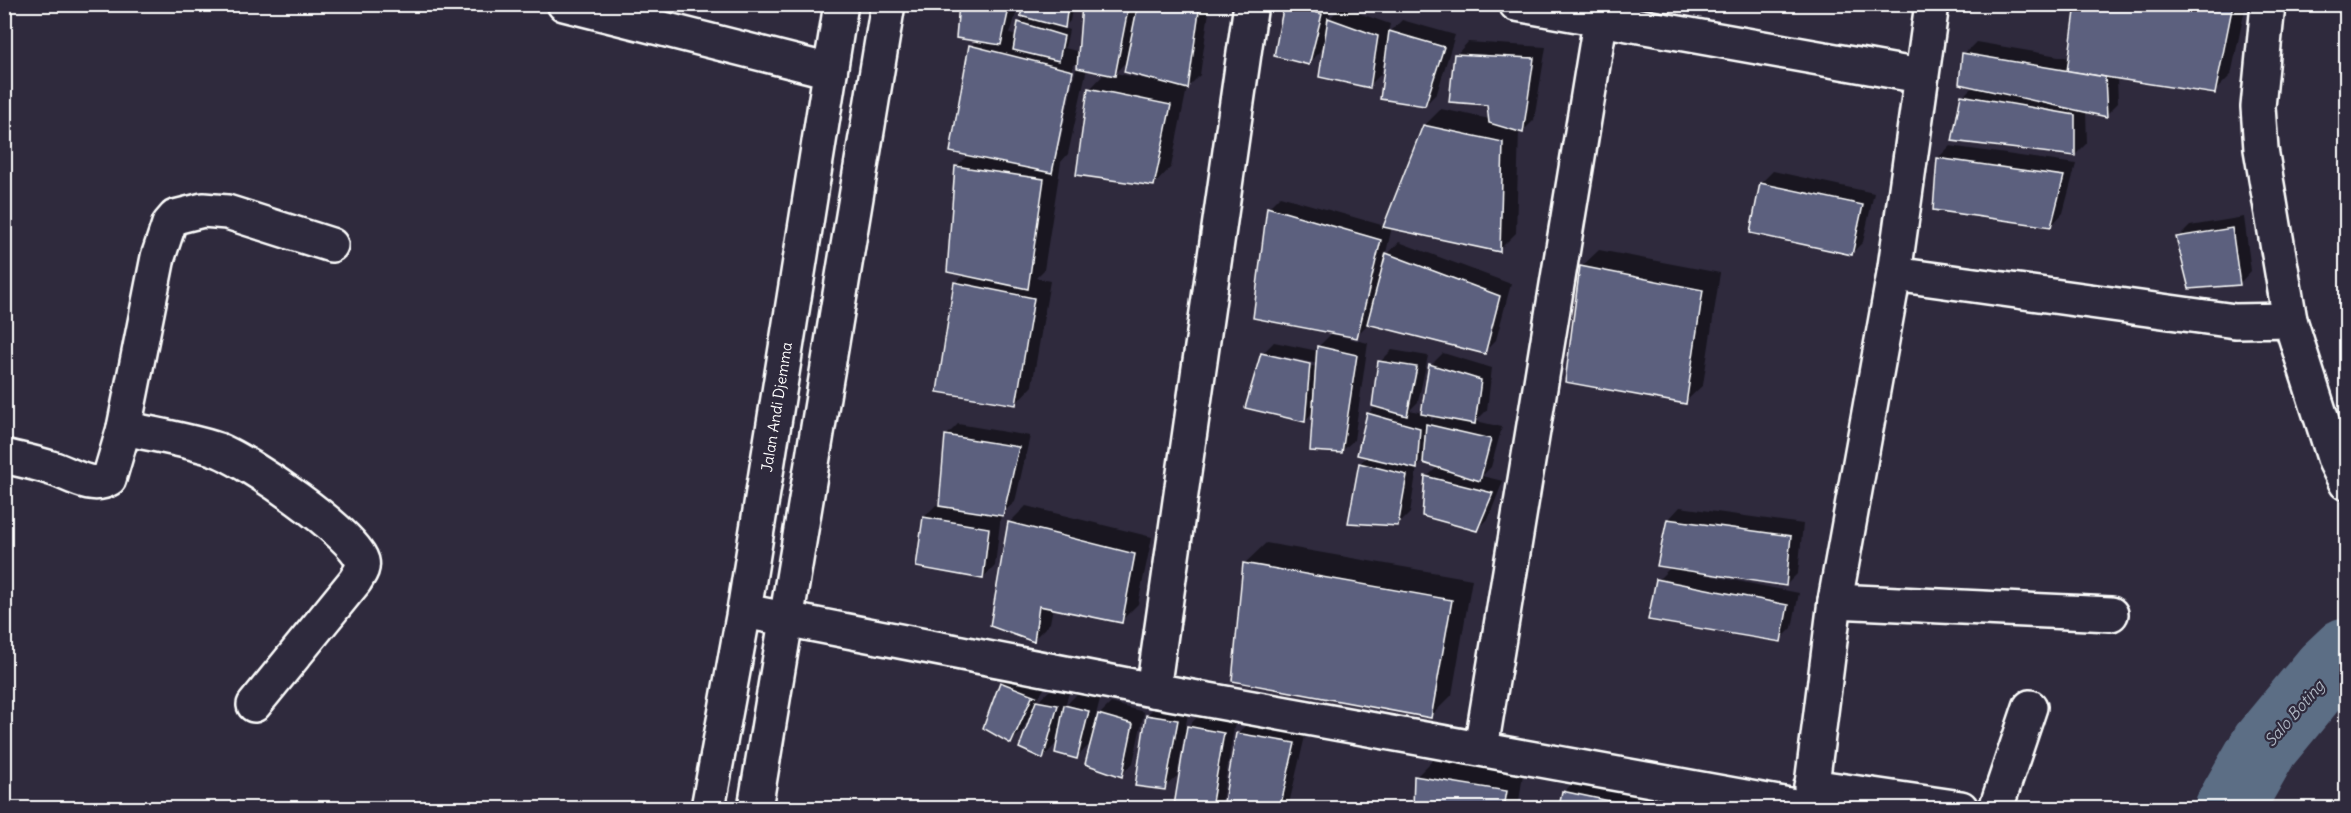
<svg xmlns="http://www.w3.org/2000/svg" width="2351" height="813" viewBox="0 0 2351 813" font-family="Delius,sans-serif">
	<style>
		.shadow { fill: #0007; fill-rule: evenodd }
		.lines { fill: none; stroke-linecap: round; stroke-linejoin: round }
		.river { stroke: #5c6e85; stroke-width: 69 }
		.building { fill: #5c617e; stroke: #fff; stroke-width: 1.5 }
		.street-casing { stroke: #fff; stroke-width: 38 }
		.highway-casing { stroke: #fff; stroke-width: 38 }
		.street { stroke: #2f2a3d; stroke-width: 33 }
		.highway { stroke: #2f2a3d; stroke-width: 33 }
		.labels { text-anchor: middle; stroke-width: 4.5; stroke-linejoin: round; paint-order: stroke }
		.street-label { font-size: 15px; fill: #fff; stroke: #2f2a3d }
		.water-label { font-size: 16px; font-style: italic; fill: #aeb6c2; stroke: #2f2a3d }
	</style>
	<rect width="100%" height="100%" fill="#2f2a3d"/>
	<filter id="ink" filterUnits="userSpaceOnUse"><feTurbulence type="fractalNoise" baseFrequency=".0167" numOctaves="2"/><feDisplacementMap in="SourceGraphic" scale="12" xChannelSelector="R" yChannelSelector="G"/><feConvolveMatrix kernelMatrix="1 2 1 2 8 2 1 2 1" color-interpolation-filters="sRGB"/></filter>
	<g filter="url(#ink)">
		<g class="shadow">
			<path d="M 960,4 L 1019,4 L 1010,34 L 1017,36 L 1020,22 L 1026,16 L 1026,4 L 1073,4 L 1070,21 L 1063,28 L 1069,30 L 1065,48 L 1080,52 L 1084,4 L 1210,4 L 1200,75 L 1187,88 L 1171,167 L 1154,185 L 1090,89 L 1106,72 L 1087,68 L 1068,154 L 1061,162 L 1044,270 L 1036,278 L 1050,281 L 1032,386 L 1015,404 L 956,283 L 964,274 L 956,167 L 969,154 L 971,46 L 977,40 ZM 1128,60 L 1152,78 L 1151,80 L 1115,73 ZM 1074,64 L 1077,64 L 1057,154 L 1054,154 Z"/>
			<path d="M 1333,4 L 1329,19 L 1341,7 L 1390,24 L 1388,34 L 1402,20 L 1455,35 L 1437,93 L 1425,105 L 1384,59 L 1381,74 L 1369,86 L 1326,39 L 1324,39 L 1321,51 L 1309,63 L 1285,5 Z"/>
			<path d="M 2077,4 L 2246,4 L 2231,75 L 2214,92 L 2117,77 L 2118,103 L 2106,115 L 2086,111 L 2087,143 L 2075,155 L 1963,96 L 1973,86 L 1964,54 L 1976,42 L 2070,58 Z"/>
			<path d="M 1468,42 L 1546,47 L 1534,120 L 1522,132 L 1519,131 L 1516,233 L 1499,250 L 1392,227 L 1385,257 L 1399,242 L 1511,284 L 1496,340 L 1484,352 L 1369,323 L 1356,336 L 1268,208 L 1280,196 L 1385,226 L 1424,126 L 1441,109 L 1490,119 L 1488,104 L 1456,55 Z"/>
			<path d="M 1950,146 L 2076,164 L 2063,213 L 2051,226 L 1938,158 Z"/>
			<path d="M 1773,171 L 1874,193 L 1863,242 L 1851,254 L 1761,183 Z"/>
			<path d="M 2244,217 L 2251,271 L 2239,284 L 2178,238 L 2190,226 Z"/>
			<path d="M 1599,250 L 1720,273 L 1703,385 L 1685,402 L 1581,267 Z"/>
			<path d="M 1331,334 L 1368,343 L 1354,440 L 1341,452 L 1314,411 L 1305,421 L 1262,354 L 1274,342 L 1318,351 L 1319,346 ZM 1268,353 L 1318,364 L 1317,367 L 1268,357 Z"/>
			<path d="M 1392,350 L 1428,356 L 1418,402 L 1410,410 L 1422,413 L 1431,365 L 1443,353 L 1492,368 L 1487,410 L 1476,421 L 1502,427 L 1491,467 L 1482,476 L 1503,481 L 1489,517 L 1477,529 L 1427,477 L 1438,466 L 1423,461 L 1417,467 L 1410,513 L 1398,525 L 1350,521 L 1360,463 L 1368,456 L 1368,414 L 1377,405 L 1380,362 ZM 1431,414 L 1437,415 L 1431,421 Z"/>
			<path d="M 958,424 L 1030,436 L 1015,502 L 1001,514 L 995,566 L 983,578 L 924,517 L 936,505 L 940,506 L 946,436 Z"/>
			<path d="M 1026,506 L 1152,537 L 1138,604 L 1121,621 L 1053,607 L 1050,623 L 1033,640 L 1009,523 Z"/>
			<path d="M 1680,507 L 1803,524 L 1798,573 L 1786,585 L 1703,572 L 1702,574 L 1799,593 L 1792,628 L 1780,640 L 1658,580 L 1671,567 L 1668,520 Z"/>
			<path d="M 1266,543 L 1472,579 L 1452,695 L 1431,716 L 1244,564 Z"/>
			<path d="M 1014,670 L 1047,684 L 1034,705 L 1050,690 L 1069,693 L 1065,706 L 1077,694 L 1100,699 L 1095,719 L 1111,703 L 1144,712 L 1133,763 L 1121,775 L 1092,742 L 1077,757 L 1057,735 L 1055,745 L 1043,757 L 1030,715 L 1023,730 L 1011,742 L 984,728 L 1002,682 Z"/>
			<path d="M 1159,703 L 1189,708 L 1185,730 L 1200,714 L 1235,722 L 1221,805 L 1217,808 L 1186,808 L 1175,805 L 1187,736 L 1184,735 L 1177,776 L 1164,788 L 1147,715 Z"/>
			<path d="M 1249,722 L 1306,732 L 1288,808 L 1224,808 L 1237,734 Z"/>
			<path d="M 1433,760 L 1523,774 L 1518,808 L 1414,808 L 1416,777 Z"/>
			<path d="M 1581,774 L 1662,792 L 1659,808 L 1561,808 L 1564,792 Z"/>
		</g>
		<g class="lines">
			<path class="river" d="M 2229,808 L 2265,745 L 2327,670 L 2346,652"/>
		</g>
		<g class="building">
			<path d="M 959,4 L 1010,4 L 1001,45 L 956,38 Z"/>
			<path d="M 1025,4 L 1068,4 L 1065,28 L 1020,16 Z"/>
			<path d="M 1082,4 L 1129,4 L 1115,76 L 1077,68 Z"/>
			<path d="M 1138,4 L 1200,4 L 1188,89 L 1124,72 Z"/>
			<path d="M 1284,4 L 1322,14 L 1309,65 L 1274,56 Z"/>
			<path d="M 2076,4 L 2233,4 L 2215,94 L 2067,71 Z"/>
			<path d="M 1328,18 L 1378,36 L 1370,88 L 1319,77 Z"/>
			<path d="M 1018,22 L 1064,36 L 1059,61 L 1013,50 Z"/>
			<path d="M 1389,31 L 1444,47 L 1425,106 L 1380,99 Z"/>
			<path d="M 969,45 L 1073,71 L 1052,173 L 950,152 Z"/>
			<path d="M 1962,53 L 2105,77 L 2107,117 L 1959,84 Z"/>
			<path d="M 1454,54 L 1534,58 L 1523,133 L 1489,123 L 1487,105 L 1449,102 Z"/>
			<path d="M 1088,88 L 1171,105 L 1154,186 L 1076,175 Z"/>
			<path d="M 1961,95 L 2075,115 L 2075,156 L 1952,141 Z"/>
			<path d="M 1423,125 L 1503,142 L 1500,252 L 1383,227 Z"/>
			<path d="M 1937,158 L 2064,176 L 2051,227 L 1933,210 Z"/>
			<path d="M 955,166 L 1044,179 L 1028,289 L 947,272 Z"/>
			<path d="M 1760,183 L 1863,205 L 1852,255 L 1750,233 Z"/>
			<path d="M 1267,207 L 1381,240 L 1357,338 L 1253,318 Z"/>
			<path d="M 2232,228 L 2240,285 L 2189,289 L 2176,237 Z"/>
			<path d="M 1386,253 L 1500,296 L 1485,354 L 1367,324 Z"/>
			<path d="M 1580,266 L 1703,290 L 1686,404 L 1565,382 Z"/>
			<path d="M 954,282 L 1034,298 L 1016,405 L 937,392 Z"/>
			<path d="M 1317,346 L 1357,355 L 1342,453 L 1310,451 Z"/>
			<path d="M 1261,353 L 1310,364 L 1305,422 L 1245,408 Z"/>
			<path d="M 1378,361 L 1417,367 L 1407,416 L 1372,406 Z"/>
			<path d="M 1429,364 L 1481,380 L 1475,424 L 1421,414 Z"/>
			<path d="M 1367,413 L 1420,428 L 1417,469 L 1357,455 Z"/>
			<path d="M 1426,424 L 1491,439 L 1480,481 L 1423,463 Z"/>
			<path d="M 945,435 L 1019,447 L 1003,516 L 939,506 Z"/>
			<path d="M 1359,463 L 1407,475 L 1398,526 L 1348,523 Z"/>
			<path d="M 1425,476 L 1493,493 L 1477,531 L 1422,516 Z"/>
			<path d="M 923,517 L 989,528 L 983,579 L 916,567 Z"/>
			<path d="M 1667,519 L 1791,536 L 1786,586 L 1657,566 Z"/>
			<path d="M 1008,522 L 1135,554 L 1122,623 L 1039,606 L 1034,642 L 990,626 Z"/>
			<path d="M 1243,563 L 1452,600 L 1431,718 L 1232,681 Z"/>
			<path d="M 1656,579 L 1788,605 L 1781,642 L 1648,620 Z"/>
			<path d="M 1000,682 L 1036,696 L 1032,697 L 1011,744 L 983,728 Z"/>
			<path d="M 1036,701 L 1058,705 L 1043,759 L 1019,748 Z"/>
			<path d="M 1064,705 L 1089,711 L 1077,759 L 1055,753 Z"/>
			<path d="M 1098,714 L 1133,724 L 1122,777 L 1085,764 Z"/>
			<path d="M 1146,715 L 1178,720 L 1165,790 L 1135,786 Z"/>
			<path d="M 1187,726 L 1224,733 L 1211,808 L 1182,808 L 1174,806 Z"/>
			<path d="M 1236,733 L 1295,743 L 1280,808 L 1223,808 Z"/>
			<path d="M 1414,776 L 1507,791 L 1504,808 L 1413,808 Z"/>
			<path d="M 1562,791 L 1643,808 L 1559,808 Z"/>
		</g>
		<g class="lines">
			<defs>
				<g id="street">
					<path d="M 564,4 L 830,71"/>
					<path d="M 1516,4 L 1920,76"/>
					<path d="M 2268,4 L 2258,107 L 2261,149 L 2290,320"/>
					<path d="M 1894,274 L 2235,321 L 2290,320 L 2335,461 L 2346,483"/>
					<path d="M 124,428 C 155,435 188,440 218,450 C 247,461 354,533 362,561 C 364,569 359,574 355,581 L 254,705"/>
					<path d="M 4,456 C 20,460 36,463 51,468 C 69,473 91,490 109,479 L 124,428 L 158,257 L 169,224 L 175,217 L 203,210 L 227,212 L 331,245"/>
					<path d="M 1835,601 L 2111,614"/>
					<path d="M 744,611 L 1153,690 L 1806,808"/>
					<path d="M 1153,690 L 1251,4"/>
					<path d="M 1481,748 L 1603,4"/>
					<path d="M 1811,786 L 1961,808"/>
					<path d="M 1809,808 L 1835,601 L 1894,274 L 1932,4"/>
					<path d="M 1996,808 L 2030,707"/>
				</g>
				<g id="highway">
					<path d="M 708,808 L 744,611 L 841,4"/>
					<path d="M 755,808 L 888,4"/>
				</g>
			</defs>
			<use href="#street" class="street-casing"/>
			<use href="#highway" class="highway-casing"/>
			<use href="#street" class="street"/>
			<use href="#highway" class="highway"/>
		</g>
	</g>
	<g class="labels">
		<g class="street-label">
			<text transform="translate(777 407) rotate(-81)" y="5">Jalan Andi Djemma</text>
		</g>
		<g class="water-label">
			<text transform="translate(2294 713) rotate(-49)" y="6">Salo Boting</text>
		</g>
	</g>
	<rect width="2351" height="813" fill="none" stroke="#2f2a3d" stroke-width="24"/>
	<rect x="12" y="12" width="2327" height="789" fill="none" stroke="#fff" stroke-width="2" filter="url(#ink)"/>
</svg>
